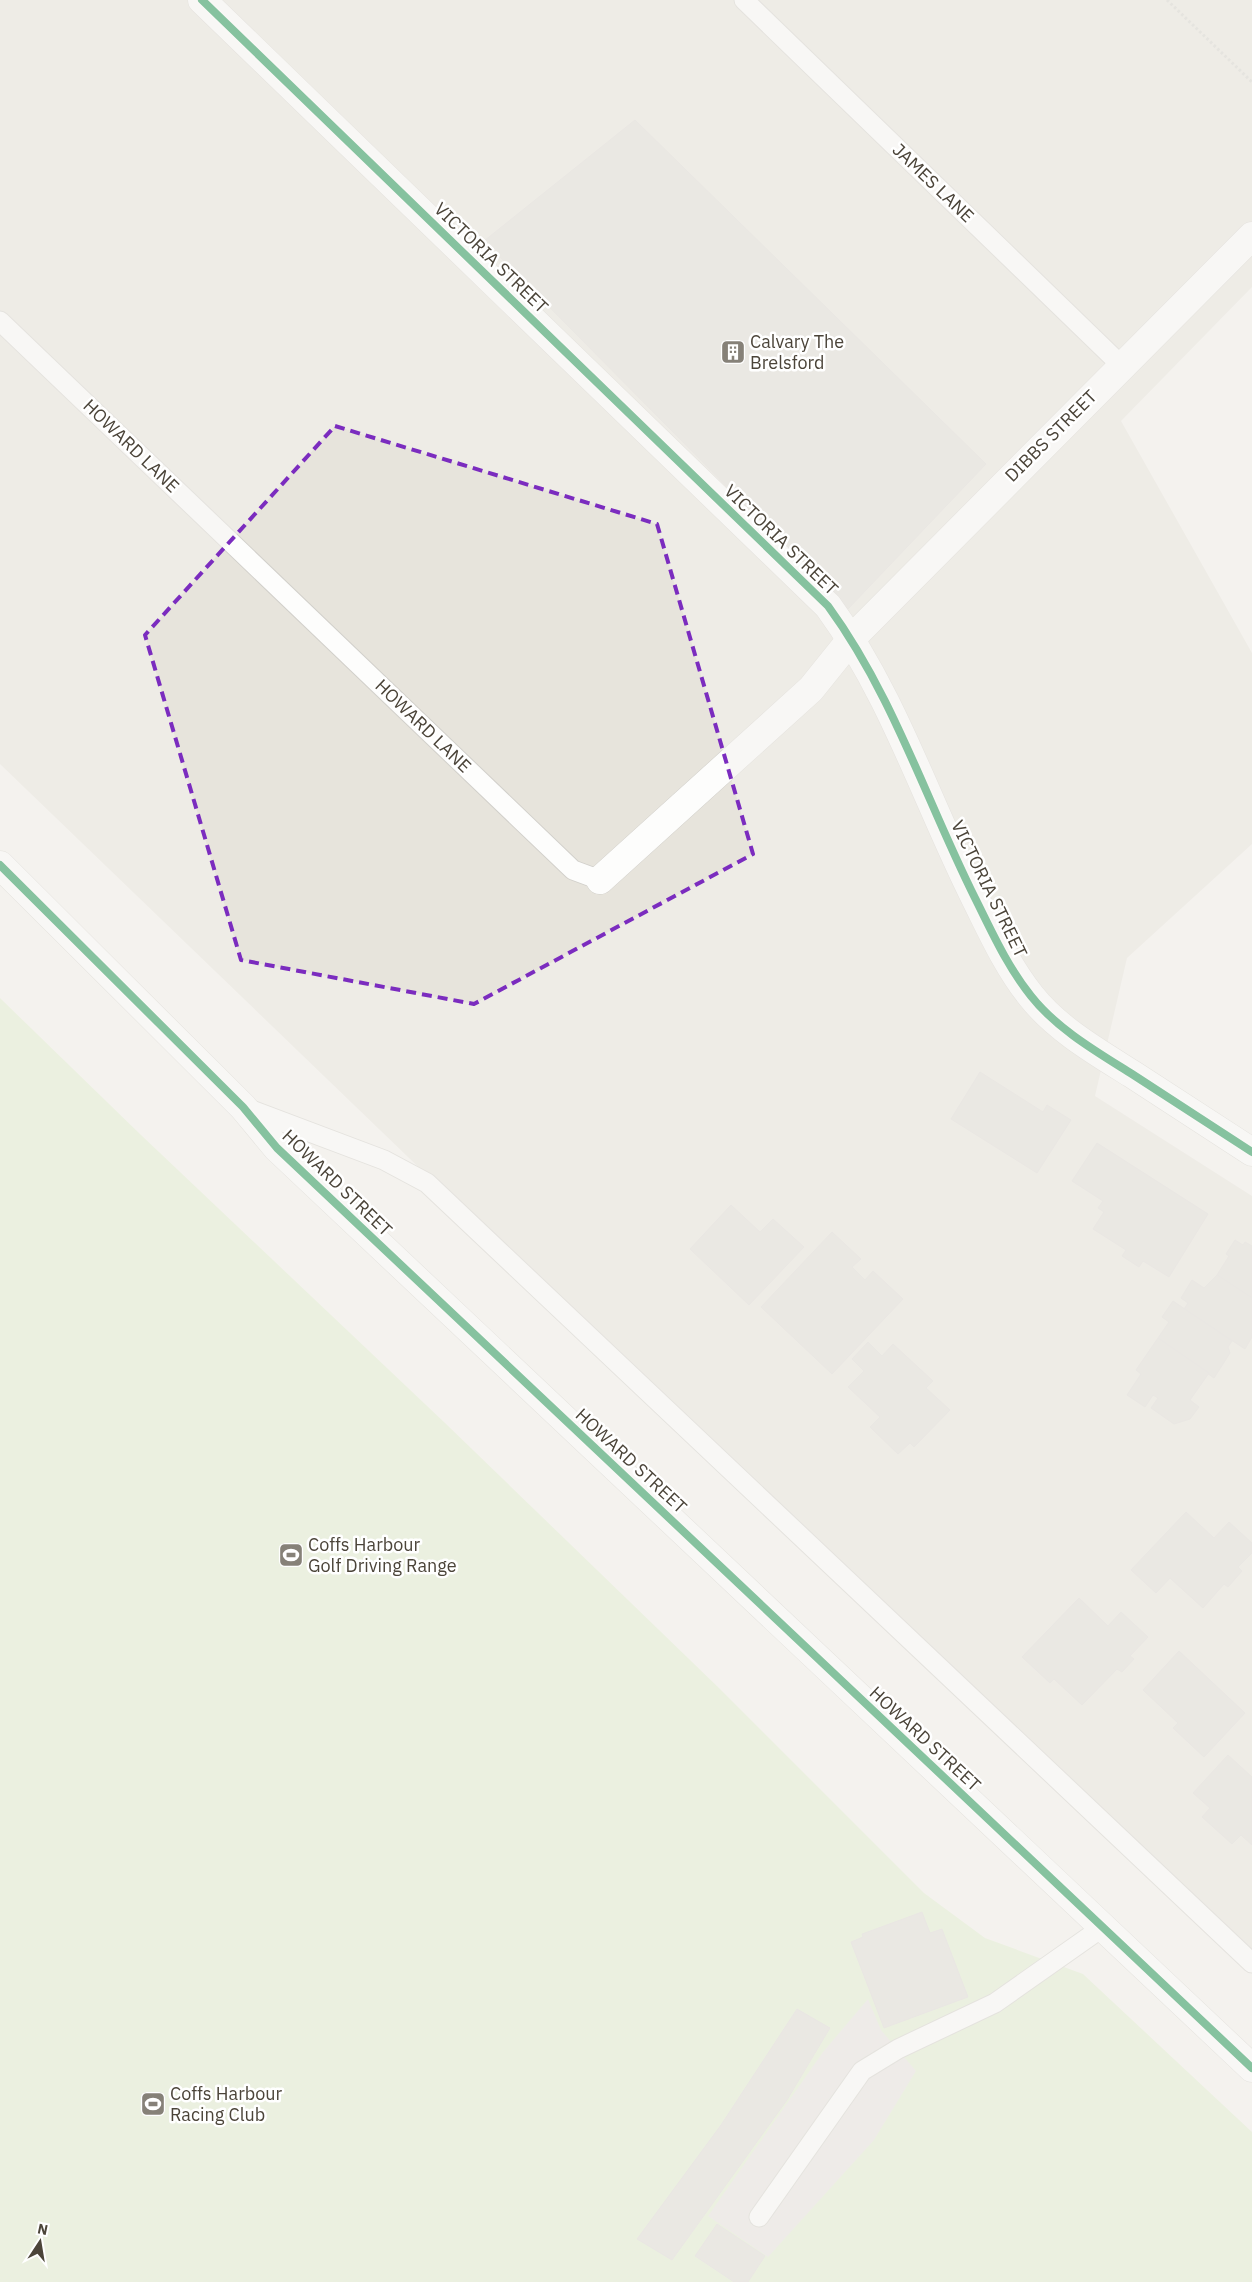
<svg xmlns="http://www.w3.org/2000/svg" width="1252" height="2282" viewBox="0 0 1252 2282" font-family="'IBM Plex Sans',sans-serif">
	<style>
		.residential { fill: #e7e4dc }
		.green { fill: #e1eecf }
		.parking { fill: #e6e3df }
		.building { fill: #dedbd6; stroke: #dcd9d4 }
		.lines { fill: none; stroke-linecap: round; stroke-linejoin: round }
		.lane-casing { stroke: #d2d0cb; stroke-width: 21 }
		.street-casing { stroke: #d2d0cb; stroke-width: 29 }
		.path { stroke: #d3d2cc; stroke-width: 3; stroke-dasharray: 2.5 2.5; stroke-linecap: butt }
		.lane { stroke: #fdfdfc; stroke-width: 19 }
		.street { stroke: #fdfdfc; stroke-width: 28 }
		.cycleway-casing { stroke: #fff; stroke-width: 11 }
		.cycleway { stroke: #00873e; stroke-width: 8 }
		.marked { fill: none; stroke: #7b2cbf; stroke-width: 4; stroke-dasharray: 10 6; stroke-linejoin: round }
		.labels { text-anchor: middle; stroke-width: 5; stroke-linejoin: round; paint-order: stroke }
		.street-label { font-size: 18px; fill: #4b4439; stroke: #fff }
		.poi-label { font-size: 18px; fill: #4b4439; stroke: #fff; text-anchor: start }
	</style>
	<rect width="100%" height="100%" fill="#f4f2ee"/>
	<path class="residential" d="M 0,0 L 1252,0 L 1252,287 L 1121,421 L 1252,653 L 1252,844 L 1127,958 L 1095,1096 L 1252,1196 L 1252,1970 L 0,764 Z"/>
	<path class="green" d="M 0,998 L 140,1134 L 444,1422 L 719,1688 L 924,1893 L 985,1938 L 1083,1974 L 1252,2132 L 1252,2282 L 0,2282 Z"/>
	<path class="parking" d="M 868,1999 L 881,2030 L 916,2071 L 874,2140 L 768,2257 L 708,2216 L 823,2052 Z"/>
	<g class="building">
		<path d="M 635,120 L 986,464 L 848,609 L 484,241 Z"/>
		<path d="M 980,1072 L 1043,1112 L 1047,1105 L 1071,1120 L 1037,1173 L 951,1119 Z"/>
		<path d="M 1097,1143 L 1208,1214 L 1169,1277 L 1143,1261 L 1139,1267 L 1122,1256 L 1126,1250 L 1093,1229 L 1104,1212 L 1098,1208 L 1103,1201 L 1072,1181 Z"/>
		<path d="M 731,1205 L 760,1232 L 773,1219 L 804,1247 L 749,1305 L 690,1249 Z"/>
		<path d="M 832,1232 L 861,1259 L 852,1267 L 865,1280 L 873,1271 L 903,1299 L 832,1374 L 761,1307 Z"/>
		<path d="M 1235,1240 L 1243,1245 L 1245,1242 L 1252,1246 L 1252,1298 L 1217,1275 L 1229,1256 L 1226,1254 Z"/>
		<path d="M 1217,1275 L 1252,1298 L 1252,1337 L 1245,1349 L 1184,1309 L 1188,1303 L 1181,1298 L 1192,1280 L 1204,1288 Z"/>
		<path d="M 1173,1301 L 1232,1341 L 1228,1347 L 1230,1353 L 1214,1378 L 1158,1338 L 1169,1322 L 1162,1317 Z"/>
		<path d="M 1158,1338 L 1209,1373 L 1190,1400 L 1199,1407 L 1190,1419 L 1174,1424 L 1151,1408 L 1158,1398 L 1153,1395 L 1145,1407 L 1127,1395 L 1141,1374 L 1136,1370 Z"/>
		<path d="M 868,1342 L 882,1356 L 893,1344 L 933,1381 L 926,1388 L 950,1410 L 914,1447 L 910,1443 L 898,1454 L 870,1427 L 880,1417 L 848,1387 L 864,1371 L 852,1359 Z"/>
		<path d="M 1186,1512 L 1214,1538 L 1229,1522 L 1252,1543 L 1252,1553 L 1238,1567 L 1242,1571 L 1228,1587 L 1224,1584 L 1203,1608 L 1170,1578 L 1156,1593 L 1131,1570 Z"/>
		<path d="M 1079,1598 L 1108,1626 L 1121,1612 L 1148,1637 L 1130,1656 L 1134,1659 L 1122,1672 L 1117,1669 L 1082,1705 L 1054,1679 L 1050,1683 L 1022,1657 Z"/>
		<path d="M 1179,1651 L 1245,1713 L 1204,1757 L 1173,1728 L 1178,1723 L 1143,1690 Z"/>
		<path d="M 1228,1755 L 1252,1777 L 1252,1845 L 1241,1835 L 1232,1844 L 1202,1817 L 1210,1808 L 1193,1793 Z"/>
		<path d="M 922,1912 L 930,1933 L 942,1929 L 968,1997 L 884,2028 L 851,1942 L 863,1937 L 862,1934 Z"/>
		<path d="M 797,2009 L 830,2028 L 787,2100 L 672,2260 L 637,2239 L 721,2125 Z"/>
		<path d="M 717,2224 L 765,2256 L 748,2282 L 734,2282 L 695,2256 Z"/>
	</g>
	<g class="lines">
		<defs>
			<g id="lane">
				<path d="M 744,0 L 1122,366"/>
				<path d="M 0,321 L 573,870 L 600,880"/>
				<path d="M 246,1108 L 384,1160 L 427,1183 L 1252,1963"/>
				<path d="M 759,2217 L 862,2071 L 898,2049 L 995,2003 L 1103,1927"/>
			</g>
			<g id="street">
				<path d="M 202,0 L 828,606 C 893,695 926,800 975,898 C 992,932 1007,966 1031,996 C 1057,1029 1097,1052 1132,1074 C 1172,1100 1212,1126 1252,1152"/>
				<path d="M 0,865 L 243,1107 L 277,1148 L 1252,2068"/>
				<path d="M 600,880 L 811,689 L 852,638 L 1252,236"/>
			</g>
		</defs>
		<use href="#lane" class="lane-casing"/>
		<use href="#street" class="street-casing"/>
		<path class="path" d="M 1167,0 L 1252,82"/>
		<use href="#lane" class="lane"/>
		<use href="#street" class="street"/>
		<defs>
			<g id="cycleway">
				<path d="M 202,0 L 828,606 C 893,695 926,800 975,898 C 992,932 1007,966 1031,996 C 1057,1029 1097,1052 1132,1074 C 1172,1100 1212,1126 1252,1152"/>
				<path d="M 0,865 L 243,1107 L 277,1148 L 1252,2068"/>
			</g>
		</defs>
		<use href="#cycleway" class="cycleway-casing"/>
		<use href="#cycleway" class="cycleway"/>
	</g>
	<path d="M0 0H1252V2282H0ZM 335,426 L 657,524 L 753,854 L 474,1004 L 241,960 L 145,635 Z" fill="#f4f2ee" fill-opacity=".55" fill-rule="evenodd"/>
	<path class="marked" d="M 335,426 L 657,524 L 753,854 L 474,1004 L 241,960 L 145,635 Z"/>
	<defs>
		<symbol id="building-square" viewBox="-11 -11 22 22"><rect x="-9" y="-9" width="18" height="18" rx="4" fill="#868178" stroke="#fff"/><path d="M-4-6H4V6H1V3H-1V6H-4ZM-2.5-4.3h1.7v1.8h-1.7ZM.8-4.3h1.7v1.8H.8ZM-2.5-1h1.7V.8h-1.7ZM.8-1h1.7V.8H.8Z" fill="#fff"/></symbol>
		<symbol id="stadium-square" viewBox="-11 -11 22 22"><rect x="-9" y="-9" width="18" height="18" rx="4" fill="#868178" stroke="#fff"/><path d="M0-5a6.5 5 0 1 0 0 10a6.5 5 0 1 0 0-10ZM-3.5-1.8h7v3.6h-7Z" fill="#fff"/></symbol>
	</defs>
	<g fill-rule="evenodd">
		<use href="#building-square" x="719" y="338" width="28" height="28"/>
		<use href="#stadium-square" x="277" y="1541" width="28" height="28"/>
		<use href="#stadium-square" x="139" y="2090" width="28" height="28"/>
	</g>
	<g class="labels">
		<g class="street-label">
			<text transform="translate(933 183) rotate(44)" y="6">JAMES LANE</text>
			<text transform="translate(491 258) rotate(44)" y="6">VICTORIA STREET</text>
			<text transform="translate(1051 436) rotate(-45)" y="6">DIBBS STREET</text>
			<text transform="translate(131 446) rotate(44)" y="6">HOWARD LANE</text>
			<text transform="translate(781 540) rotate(44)" y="6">VICTORIA STREET</text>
			<text transform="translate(423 726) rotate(44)" y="6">HOWARD LANE</text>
			<text transform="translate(989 889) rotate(64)" y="6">VICTORIA STREET</text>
			<text transform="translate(337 1183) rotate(44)" y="6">HOWARD STREET</text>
			<text transform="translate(631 1461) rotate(43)" y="6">HOWARD STREET</text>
			<text transform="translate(925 1739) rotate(43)" y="6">HOWARD STREET</text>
		</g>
		<g class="poi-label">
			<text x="750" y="348">Calvary The<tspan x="750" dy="21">Brelsford</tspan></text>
			<text x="308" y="1551">Coffs Harbour<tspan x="308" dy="21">Golf Driving Range</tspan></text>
			<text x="170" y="2100">Coffs Harbour<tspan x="170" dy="21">Racing Club</tspan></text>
		</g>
	</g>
	<g transform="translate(40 2242) rotate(12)" stroke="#ffffff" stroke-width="4" paint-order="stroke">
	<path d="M0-4L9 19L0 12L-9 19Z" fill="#4b4439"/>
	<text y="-8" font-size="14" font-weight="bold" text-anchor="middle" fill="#4b4439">N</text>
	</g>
</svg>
